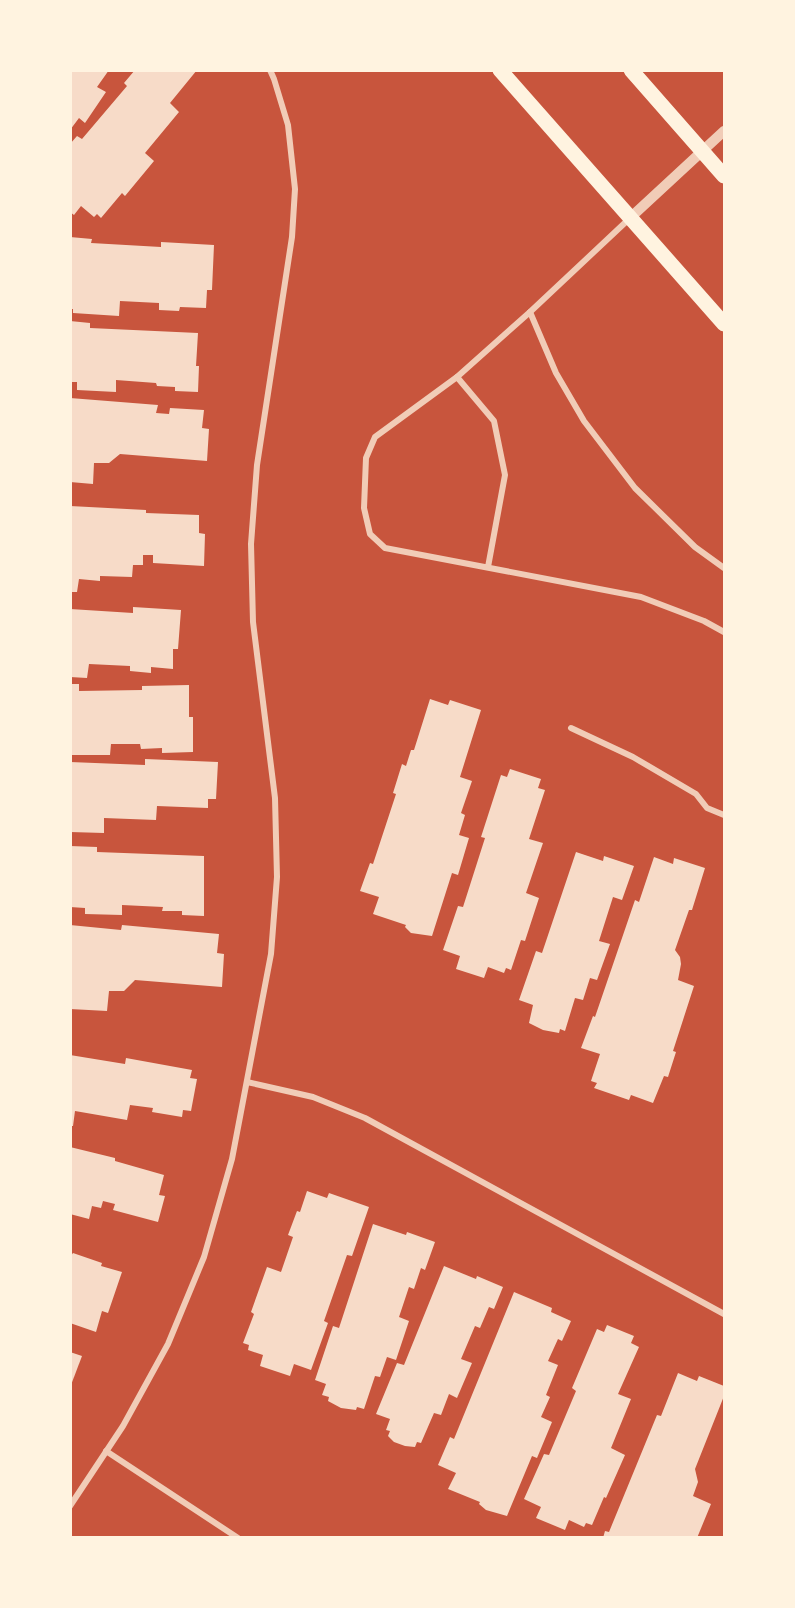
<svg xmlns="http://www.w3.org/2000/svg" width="795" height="1608" viewBox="0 0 795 1608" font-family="'Asap Condensed',sans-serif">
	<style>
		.building { fill: #f7dbc8 }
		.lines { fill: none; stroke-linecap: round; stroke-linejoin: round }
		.minor { stroke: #f1ccb7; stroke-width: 6 }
		.tertiary { stroke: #f1ccb7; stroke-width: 10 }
		.primary { stroke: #fff3e0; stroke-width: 15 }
	</style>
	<rect width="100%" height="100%" fill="#c8553d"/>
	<g class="building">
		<path d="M 70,70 L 109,70 L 97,87 L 106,92 L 85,123 L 79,118 L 70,130 Z"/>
		<path d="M 135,70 L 197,70 L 170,103 L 179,112 L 145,153 L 154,161 L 125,196 L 122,193 L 101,218 L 97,214 L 94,217 L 81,206 L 74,215 L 70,212 L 70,144 L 77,136 L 82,139 L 127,86 L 124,83 Z"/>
		<path d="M 70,237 L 92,239 L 91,243 L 161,247 L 161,242 L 214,245 L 212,290 L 207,290 L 206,308 L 180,307 L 179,311 L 159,310 L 159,303 L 120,301 L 119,316 L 73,313 L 73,309 L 70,309 Z"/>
		<path d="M 70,321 L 90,323 L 90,328 L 198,333 L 196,366 L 199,366 L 198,392 L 175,391 L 175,387 L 157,386 L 156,383 L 116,380 L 116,392 L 77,390 L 77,382 L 70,382 Z"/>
		<path d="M 70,398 L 158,405 L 156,413 L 169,414 L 170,408 L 204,410 L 202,428 L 209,429 L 207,461 L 120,454 L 109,463 L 94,463 L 93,484 L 70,482 Z"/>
		<path d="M 70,506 L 146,510 L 146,513 L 199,515 L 199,533 L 205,534 L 204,566 L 153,563 L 153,555 L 143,555 L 143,565 L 133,565 L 132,577 L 100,576 L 100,581 L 79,579 L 77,592 L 70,592 Z"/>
		<path d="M 133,607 L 181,610 L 178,649 L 173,649 L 173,669 L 151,667 L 151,673 L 130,671 L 130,666 L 89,664 L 87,678 L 70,677 L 70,609 L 133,613 Z"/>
		<path d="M 70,684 L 79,684 L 79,691 L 142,690 L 142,686 L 189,685 L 189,717 L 193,717 L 193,752 L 162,753 L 162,748 L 141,749 L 140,744 L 111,744 L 110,755 L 70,755 Z"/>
		<path d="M 430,699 L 448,705 L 450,700 L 481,710 L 460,777 L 472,781 L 461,813 L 465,815 L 459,835 L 469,838 L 458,875 L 452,873 L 432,936 L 411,933 L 405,927 L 406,925 L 373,914 L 379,897 L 360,891 L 370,863 L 373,864 L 396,794 L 393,793 L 402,764 L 406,766 L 411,750 L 414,750 Z"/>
		<path d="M 145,759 L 218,762 L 216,799 L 208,799 L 208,808 L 157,806 L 156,820 L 104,818 L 104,833 L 70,832 L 70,762 L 145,765 Z"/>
		<path d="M 510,769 L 541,779 L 538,788 L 545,790 L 529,839 L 543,843 L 526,893 L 539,898 L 525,941 L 521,940 L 511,970 L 506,968 L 504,973 L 488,967 L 484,978 L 456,969 L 460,956 L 443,950 L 458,906 L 463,907 L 485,838 L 481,837 L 501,775 L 507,777 Z"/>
		<path d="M 70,846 L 97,847 L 97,852 L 204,856 L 204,916 L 182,915 L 182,911 L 162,911 L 163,907 L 122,905 L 122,915 L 85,914 L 85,908 L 70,907 Z"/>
		<path d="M 576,852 L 603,861 L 604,856 L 634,866 L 622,900 L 613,897 L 599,941 L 610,944 L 597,980 L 590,978 L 583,1000 L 575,998 L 565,1031 L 560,1029 L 559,1033 L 543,1030 L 529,1023 L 533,1005 L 519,1000 L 536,951 L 542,953 Z"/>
		<path d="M 654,857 L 673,864 L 674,858 L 705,868 L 692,910 L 689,910 L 675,950 L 680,957 L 681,964 L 678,980 L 694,986 L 673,1051 L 676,1052 L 668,1077 L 664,1076 L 653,1103 L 631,1095 L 629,1100 L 594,1088 L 597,1083 L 591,1081 L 600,1054 L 581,1048 L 593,1016 L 595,1017 L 635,900 L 639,902 Z"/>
		<path d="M 70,925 L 121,930 L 122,925 L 219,934 L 217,953 L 224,954 L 222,987 L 135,980 L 124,991 L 109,991 L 107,1011 L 70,1009 Z"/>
		<path d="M 70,1055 L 125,1064 L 126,1058 L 192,1070 L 190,1078 L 197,1079 L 191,1111 L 183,1110 L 182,1117 L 152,1112 L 153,1108 L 130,1105 L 127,1120 L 75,1111 L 73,1126 L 70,1126 Z"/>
		<path d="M 70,1147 L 115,1158 L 115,1161 L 164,1175 L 159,1195 L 165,1196 L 158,1222 L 113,1210 L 115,1204 L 103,1201 L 101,1208 L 92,1206 L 89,1219 L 70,1214 Z"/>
		<path d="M 307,1191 L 327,1198 L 329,1193 L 369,1207 L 352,1256 L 347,1255 L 324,1321 L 328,1323 L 311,1370 L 294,1364 L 290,1376 L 260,1366 L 263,1355 L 248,1350 L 249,1345 L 243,1343 L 254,1314 L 251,1312 L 267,1267 L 281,1272 L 293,1237 L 288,1235 L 297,1211 L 300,1212 Z"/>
		<path d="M 373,1224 L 406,1235 L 407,1232 L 435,1242 L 425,1270 L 421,1268 L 414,1289 L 409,1287 L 399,1317 L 409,1321 L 396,1360 L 387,1357 L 380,1377 L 375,1376 L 364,1409 L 357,1407 L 356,1410 L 341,1408 L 328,1401 L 329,1397 L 322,1395 L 326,1384 L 315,1380 L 333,1326 L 339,1328 Z"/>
		<path d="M 73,1253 L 102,1263 L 101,1266 L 122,1272 L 108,1313 L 102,1311 L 96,1332 L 70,1323 L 70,1257 Z"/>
		<path d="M 444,1266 L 476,1279 L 477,1276 L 503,1287 L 494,1309 L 489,1307 L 480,1328 L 475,1326 L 461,1359 L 472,1363 L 457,1398 L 449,1394 L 441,1415 L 434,1413 L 421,1443 L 417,1442 L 415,1447 L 405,1446 L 394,1442 L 388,1436 L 390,1431 L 386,1430 L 390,1419 L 376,1414 L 397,1363 L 404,1365 Z"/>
		<path d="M 514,1292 L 552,1308 L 551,1312 L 571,1321 L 562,1341 L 558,1339 L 548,1361 L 558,1365 L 546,1395 L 550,1397 L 541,1417 L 552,1422 L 537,1458 L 532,1456 L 507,1516 L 486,1510 L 479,1504 L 480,1502 L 448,1489 L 456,1473 L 438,1465 L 450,1437 L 454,1439 Z"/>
		<path d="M 607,1325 L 634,1336 L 631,1343 L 639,1347 L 618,1394 L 631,1399 L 611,1448 L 625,1455 L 606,1498 L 604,1497 L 592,1525 L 586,1523 L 584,1527 L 569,1520 L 565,1530 L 536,1518 L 541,1507 L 524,1499 L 544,1454 L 549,1455 L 576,1391 L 572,1388 L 597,1329 L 604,1332 Z"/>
		<path d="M 70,1352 L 82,1356 L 71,1385 L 70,1385 Z"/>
		<path d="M 678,1373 L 697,1381 L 699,1376 L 724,1386 L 724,1396 L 695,1469 L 698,1482 L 693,1496 L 711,1504 L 697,1538 L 603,1538 L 605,1531 L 609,1532 L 657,1415 L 661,1416 Z"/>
	</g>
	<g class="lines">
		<g class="minor">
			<path d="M 530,312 L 556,373 L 584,421 L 635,488 L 695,547 L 724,568"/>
			<path d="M 457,377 L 530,312 L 629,219"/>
			<path d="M 488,567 L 505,475 L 494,421 L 457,377 L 375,437 L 366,458 L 364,508 L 370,534 L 385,548 L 641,597 L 704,621 L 724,632"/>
			<path d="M 571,728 L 633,757 L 696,794 L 707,808 L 724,815"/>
			<path d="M 247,1082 L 313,1097 L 365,1118 L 724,1314"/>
			<path d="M 106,1451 L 238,1538"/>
			<path d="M 70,1506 L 123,1426 L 168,1344 L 204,1257 L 232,1159 L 271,954 L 277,877 L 275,798 L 253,622 L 251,544 L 257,465 L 292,237 L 295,189 L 288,125 L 274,79 L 270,70"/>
		</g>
		<path class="tertiary" d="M 630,218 L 724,131"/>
		<g class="primary">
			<path d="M 500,70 L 724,324"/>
			<path d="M 631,70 L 724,176"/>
		</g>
	</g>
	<rect width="795" height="1608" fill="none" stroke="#fff3e0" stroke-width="144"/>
</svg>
